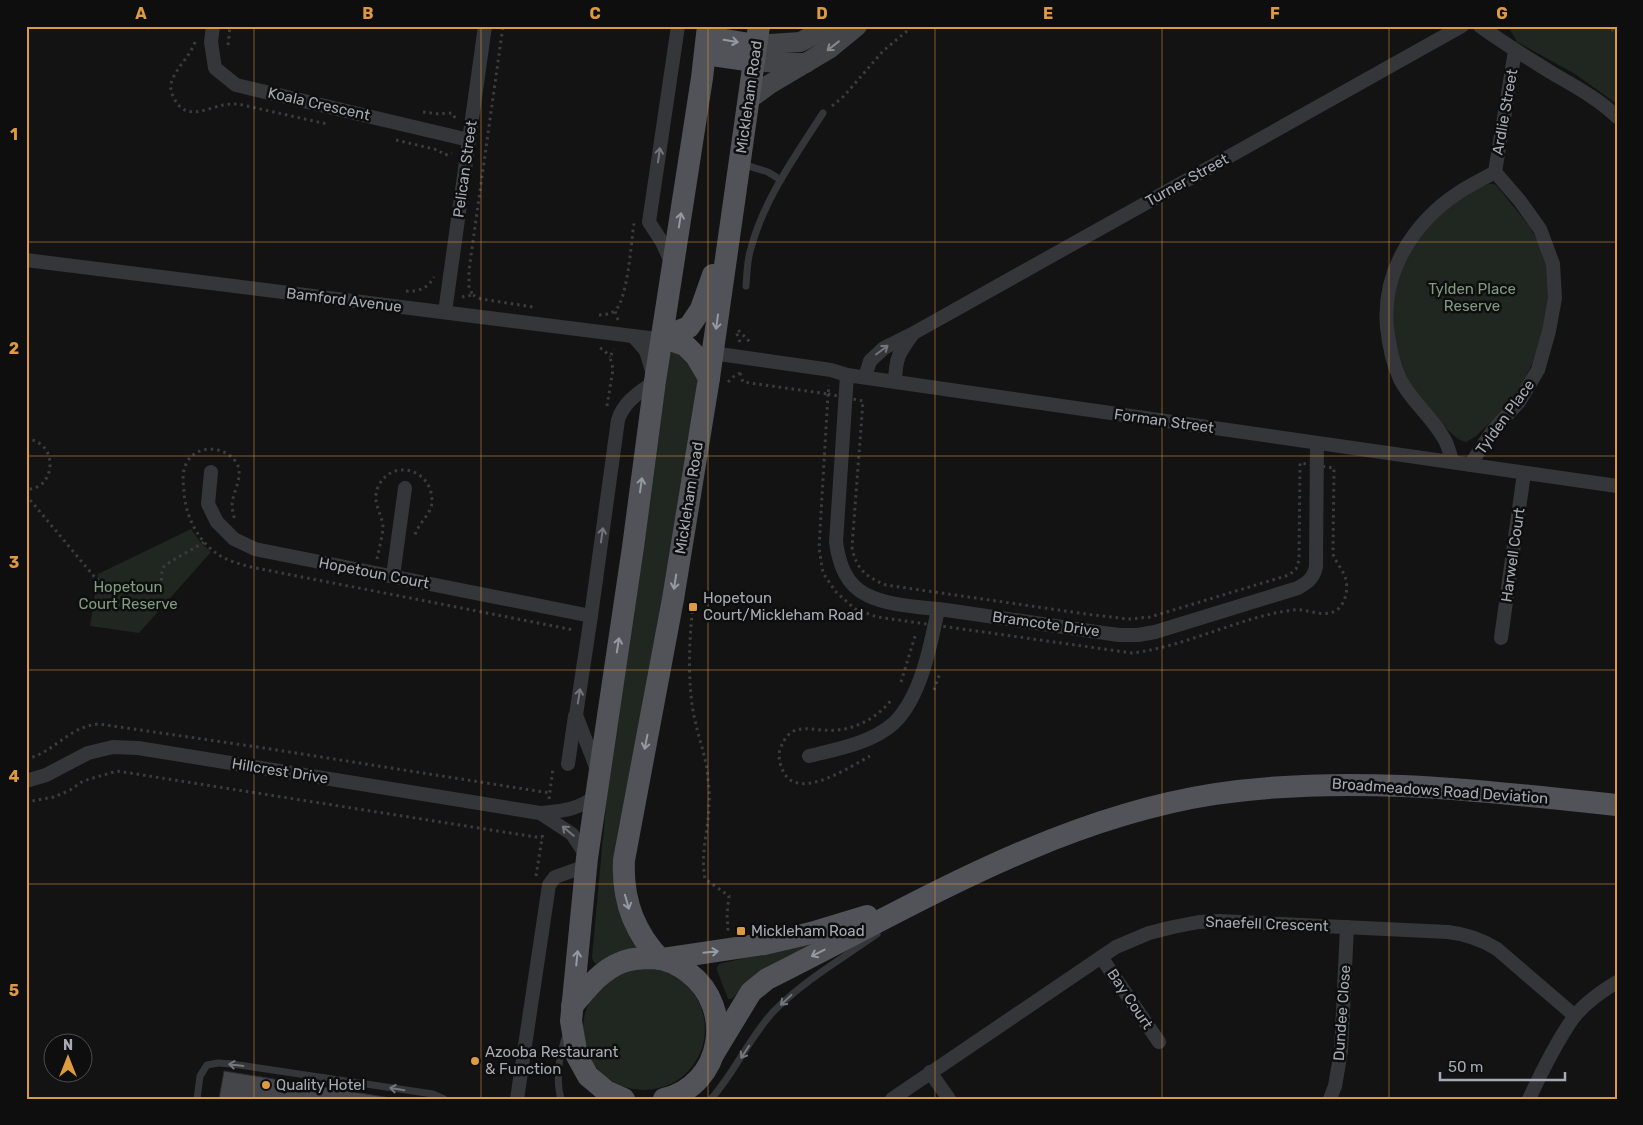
<svg xmlns="http://www.w3.org/2000/svg" width="1643" height="1125" viewBox="0 0 1643 1125" font-family="Rubik,sans-serif">
	<style>
		.green { fill: #202620 }
		.building { fill: #454649; stroke: #2d2d30 }
		.lines { fill: none; stroke-linecap: round; stroke-linejoin: round }
		.path { stroke: #3a3d40; stroke-width: 3; stroke-dasharray: 2.5 4; stroke-linecap: butt }
		.lane { stroke: #343639; stroke-width: 7 }
		.street { stroke: #343639; stroke-width: 14 }
		.secondary { stroke: #434549; stroke-width: 20 }
		.primary { stroke: #515358; stroke-width: 22 }
		.oneway { stroke: #9599a1 }
		.oneway2 { stroke: #83878e }
		.oneway3 { stroke: #73767c }
		.grid { fill: none; stroke: #de9a41; stroke-width: 1; stroke-opacity: 0.55 }
		.poi-dot { fill: #de9a41; stroke: #0e0e0f; stroke-width: 2 }
		.labels { text-anchor: middle; stroke-width: 5; stroke-linejoin: round; paint-order: stroke }
		.street-label { font-size: 15px; fill: #a6abb3; stroke: #0e0e0f }
		.park-label { font-size: 15px; fill: #809c7f; stroke: #0e0e0f }
		.poi-label { font-size: 15px; fill: #a6abb3; stroke: #0e0e0f; text-anchor: start }
		.neatline { fill: none; stroke: #de9a41; stroke-width: 2 }
		.grid-label { font-size: 16px; text-anchor: middle; font-weight: bold; fill: #de9a41 }
	</style>
	<rect width="100%" height="100%" fill="#131314"/>
	<g class="green">
		<path d="M 1508,26 L 1617,26 L 1617,104 L 1575,74 L 1517,42 Z"/>
		<path d="M 1489,184 L 1494,184 L 1497,186 L 1530,227 L 1542,250 L 1549,275 L 1550,293 L 1540,347 L 1525,379 L 1507,406 L 1475,437 L 1466,442 C 1454,440 1440,421 1432,412 C 1426,404 1418,397 1413,388 C 1389,352 1385,298 1405,260 C 1409,253 1414,247 1418,240 C 1434,217 1461,193 1489,184 Z"/>
		<path d="M 672,351 L 681,351 L 697,375 L 697,389 L 684,474 L 622,832 L 641,947 L 602,963 L 596,964 L 593,961 L 592,957 L 607,794 L 670,353 Z"/>
		<path d="M 191,529 L 201,543 L 211,552 L 139,633 L 90,626 L 98,574 Z"/>
		<path d="M 809,943 L 813,944 L 745,984 L 732,999 L 728,999 L 717,970 L 717,967 L 719,964 Z"/>
		<circle cx="644" cy="1029" r="61"/>
	</g>
	<path class="building" d="M 224,1071 L 397,1099 L 219,1099 Z"/>
	<g class="lines">
		<g class="path">
			<path d="M 1606,26 L 1617,33"/>
			<path d="M 195,42 C 190,56 179,65 173,78 C 170,84 170,90 173,96 C 184,122 205,109 223,105 C 228,104 233,104 238,104 L 327,124"/>
			<path d="M 228,45 L 230,26"/>
			<path d="M 832,106 L 844,96 L 883,51 L 913,26"/>
			<path d="M 423,112 L 439,114 L 452,113 L 457,121"/>
			<path d="M 396,140 L 438,150 L 445,155 L 452,153"/>
			<path d="M 406,291 C 419,292 428,288 434,277"/>
			<path d="M 473,295 L 481,299 L 533,307"/>
			<path d="M 462,297 L 473,295 L 469,288 L 469,270 L 503,26"/>
			<path d="M 599,315 L 609,314 L 615,311"/>
			<path d="M 618,320 L 615,311 C 628,298 631,243 634,223"/>
			<path d="M 740,342 L 737,334 L 738,330 L 751,343"/>
			<path d="M 600,348 L 604,350 L 610,357"/>
			<path d="M 740,373 L 743,382 L 828,394 L 829,385"/>
			<path d="M 728,382 L 733,377 L 740,373 L 740,370"/>
			<path d="M 828,394 L 863,401 L 852,547 C 856,569 866,577 886,585 L 1093,615 L 1130,619 L 1150,617 L 1289,575 L 1296,569 L 1299,560 L 1300,463 L 1334,468 L 1333,554 C 1336,563 1343,570 1345,577 C 1349,587 1346,602 1338,609 C 1327,618 1313,611 1301,610 C 1293,609 1282,612 1275,613 C 1226,624 1181,647 1132,653 L 877,617 L 855,609 L 836,592 L 823,573 L 819,548 Z"/>
			<path d="M 607,406 L 613,369 L 610,357 L 614,349"/>
			<path d="M 26,439 C 60,441 56,491 26,489"/>
			<path d="M 26,495 L 97,580 L 129,589 L 146,591 L 154,590 L 161,584 C 162,579 161,572 163,568 C 164,564 197,547 204,542"/>
			<path d="M 234,518 C 234,514 232,510 232,506 C 232,492 245,476 236,462 C 224,445 195,444 186,464 C 182,472 183,482 184,491 C 185,515 198,542 219,555 C 228,561 240,564 251,567 L 574,630"/>
			<path d="M 377,559 C 379,549 382,538 383,528 C 383,515 371,502 378,487 C 391,458 432,468 432,501 C 432,514 418,523 415,535"/>
			<path d="M 693,605 C 689,639 687,687 695,720 C 699,740 707,759 708,780 C 709,787 710,795 709,803 C 709,830 700,851 705,879 L 729,896 L 727,913 L 728,931"/>
			<path d="M 901,682 L 916,633"/>
			<path d="M 934,690 L 940,673"/>
			<path d="M 870,756 C 851,766 800,801 784,773 C 780,765 777,756 781,747 C 792,718 814,733 837,730 C 859,728 879,716 892,699"/>
			<path d="M 26,759 C 54,753 69,726 99,724 L 264,748 L 550,793"/>
			<path d="M 549,799 L 553,768"/>
			<path d="M 26,802 L 54,797 L 70,790 L 83,781 L 117,771 L 542,838"/>
			<path d="M 536,876 L 543,832"/>
		</g>
		<g class="lane">
			<path d="M 742,164 L 768,172 L 781,180"/>
			<path d="M 746,286 C 747,274 747,260 751,248 C 764,199 796,155 823,113"/>
			<path d="M 197,1099 L 200,1076 L 207,1065 L 218,1063 L 232,1064 L 433,1094 L 444,1099"/>
			<path d="M 561,1099 C 555,1077 559,1056 566,1035"/>
			<path d="M 711,1099 C 735,1072 749,1038 773,1012 C 803,981 842,959 877,934"/>
		</g>
		<g class="street">
			<path d="M 213,26 L 211,42 L 215,68 L 236,85 L 469,140"/>
			<path d="M 1480,26 C 1503,43 1528,58 1552,73 C 1574,86 1599,99 1617,117"/>
			<path d="M 1495,172 L 1515,51"/>
			<path d="M 26,260 L 657,339 L 662,337"/>
			<path d="M 672,264 L 662,242 L 649,222 L 678,26"/>
			<path d="M 445,312 L 485,26"/>
			<path d="M 712,353 L 831,370 L 847,375 L 1617,486"/>
			<path d="M 847,375 L 836,542 C 839,564 846,585 867,595 C 888,606 922,607 946,610 C 1003,618 1061,627 1119,635 L 1138,635 L 1155,632 L 1298,588 C 1308,582 1313,579 1316,567 L 1317,443"/>
			<path d="M 865,377 L 870,361 L 884,348 L 912,334 L 1462,26"/>
			<path d="M 895,381 C 896,358 898,354 912,335"/>
			<path d="M 1452,462 C 1450,453 1448,444 1443,437 C 1431,416 1411,401 1400,379 C 1392,362 1389,346 1387,327 C 1382,272 1413,223 1458,193 C 1470,185 1483,179 1495,172"/>
			<path d="M 1470,465 L 1493,430 L 1519,402 L 1538,370 L 1549,331 L 1555,298 L 1553,264 L 1540,229 L 1520,201 L 1495,172"/>
			<path d="M 211,472 L 208,504 L 217,522 L 234,539 L 255,549 L 591,616"/>
			<path d="M 393,576 L 405,488"/>
			<path d="M 1501,638 L 1524,473"/>
			<path d="M 809,756 C 837,749 872,743 894,723 C 921,697 931,644 938,609"/>
			<path d="M 568,764 L 575,716"/>
			<path d="M 598,772 L 576,715 L 591,616 L 618,420 C 624,401 640,392 655,381 L 646,351 L 633,336"/>
			<path d="M 26,781 L 46,775 L 88,753 L 113,747 L 138,748 L 540,813 C 560,811 580,810 596,795"/>
			<path d="M 540,813 L 572,834 L 587,857"/>
			<path d="M 1101,957 L 1159,1042"/>
			<path d="M 930,1072 L 949,1099"/>
			<path d="M 517,1099 L 549,885 L 555,877 L 586,866"/>
			<path d="M 892,1099 L 1116,947 L 1149,933 L 1173,927 L 1199,922 L 1219,921 L 1448,932 C 1466,934 1481,939 1497,949 L 1575,1016"/>
			<path d="M 1330,1099 L 1335,1086 L 1341,1051 L 1347,927"/>
			<path d="M 1529,1099 C 1542,1071 1556,1042 1574,1017 C 1585,1003 1602,991 1617,982"/>
		</g>
		<g class="secondary">
			<path d="M 756,45 L 800,42 L 833,26"/>
			<path d="M 754,61 L 779,63 L 806,63"/>
			<path d="M 748,100 L 770,84 L 829,49 L 857,26"/>
		</g>
		<g class="primary">
			<path d="M 707,37 L 756,45"/>
			<path d="M 705,54 L 754,61"/>
			<path d="M 662,337 L 689,327 L 701,309 L 713,275"/>
			<path d="M 662,337 L 685,345 L 696,356 L 709,378"/>
			<path d="M 660,959 C 634,932 622,898 624,860 L 673,599 L 709,378 L 759,26"/>
			<path d="M 663,959 L 764,944 L 811,933 L 867,916"/>
			<path d="M 572,1006 C 586,990 600,971 620,963 C 630,958 642,958 654,958 C 666,959 679,965 689,973 C 735,1008 723,1085 664,1099"/>
			<path d="M 714,1053 L 751,992 L 767,979 C 911,907 1053,819 1215,794 C 1349,774 1484,791 1617,805"/>
			<path d="M 624,1099 L 606,1091 L 588,1076 L 577,1056 L 571,1021 L 587,858 L 633,547 L 655,381 L 702,78 L 708,26"/>
		</g>
	</g>
	<defs><path id="oneway-shaft" d="M-6 0H5M1.5-3L5.5 0L1.5 3" fill="none" stroke-width="1.6" stroke-linecap="round" stroke-linejoin="round" transform="scale(1.25)"/></defs>
	<g class="oneway">
		<use href="#oneway-shaft" transform="translate(731 41) rotate(9)"/>
		<use href="#oneway-shaft" transform="translate(680 220) rotate(-81)"/>
		<use href="#oneway-shaft" transform="translate(717 322) rotate(98)"/>
		<use href="#oneway-shaft" transform="translate(641 485) rotate(-82)"/>
		<use href="#oneway-shaft" transform="translate(675 582) rotate(99)"/>
		<use href="#oneway-shaft" transform="translate(618 645) rotate(-81)"/>
		<use href="#oneway-shaft" transform="translate(646 742) rotate(101)"/>
		<use href="#oneway-shaft" transform="translate(627 902) rotate(74)"/>
		<use href="#oneway-shaft" transform="translate(711 952) rotate(-6)"/>
		<use href="#oneway-shaft" transform="translate(818 953) rotate(153)"/>
		<use href="#oneway-shaft" transform="translate(577 958) rotate(-84)"/>
	</g>
	<use class="oneway2" href="#oneway-shaft" transform="translate(833 46) rotate(142)"/>
	<g class="oneway3">
		<use href="#oneway-shaft" transform="translate(659 155) rotate(-82)"/>
		<use href="#oneway-shaft" transform="translate(882 350) rotate(-37)"/>
		<use href="#oneway-shaft" transform="translate(602 535) rotate(-82)"/>
		<use href="#oneway-shaft" transform="translate(579 696) rotate(-81)"/>
		<use href="#oneway-shaft" transform="translate(568 831) rotate(-140)"/>
		<use href="#oneway-shaft" transform="translate(786 1000) rotate(137)"/>
		<use href="#oneway-shaft" transform="translate(745 1052) rotate(123)"/>
		<use href="#oneway-shaft" transform="translate(236 1065) rotate(-173)"/>
		<use href="#oneway-shaft" transform="translate(397 1089) rotate(-171)"/>
	</g>
	<path class="grid" d="M 254,26 L 254,1099M 481,26 L 481,1099M 708,26 L 708,1099M 935,26 L 935,1099M 1162,26 L 1162,1099M 1389,26 L 1389,1099M 26,242 L 1617,242M 26,456 L 1617,456M 26,670 L 1617,670M 26,884 L 1617,884"/>
	<g class="poi-dot">
		<rect x="688" y="602" width="10" height="10" rx="2.5"/>
		<rect x="736" y="926" width="10" height="10" rx="2.5"/>
		<circle cx="475" cy="1061" r="5"/>
		<circle cx="266" cy="1085" r="5"/>
	</g>
	<g class="labels">
		<g class="street-label">
			<text transform="translate(749 97) rotate(-82)" y="5">Mickleham Road</text>
			<text transform="translate(319 104) rotate(13)" y="5">Koala Crescent</text>
			<text transform="translate(1505 112) rotate(-80)" y="5">Ardlie Street</text>
			<text transform="translate(465 169) rotate(-82)" y="5">Pelican Street</text>
			<text transform="translate(1187 180) rotate(-29)" y="5">Turner Street</text>
			<text transform="translate(344 300) rotate(7)" y="5">Bamford Avenue</text>
			<text transform="translate(1505 417) rotate(-54)" y="5">Tylden Place</text>
			<text transform="translate(1164 421) rotate(8)" y="5">Forman Street</text>
			<text transform="translate(689 498) rotate(-81)" y="5">Mickleham Road</text>
			<text transform="translate(1513 555) rotate(-82)" y="5">Harwell Court</text>
			<text transform="translate(374 573) rotate(11)" y="5">Hopetoun Court</text>
			<text transform="translate(1046 624) rotate(8)" y="5">Bramcote Drive</text>
			<text transform="translate(280 771) rotate(9)" y="5">Hillcrest Drive</text>
			<text transform="translate(1440 791) rotate(4)" y="5">Broadmeadows Road Deviation</text>
			<text transform="translate(1267 924) rotate(2)" y="5">Snaefell Crescent</text>
			<text transform="translate(1130 999) rotate(56)" y="5">Bay Court</text>
			<text transform="translate(1342 1013) rotate(-86)" y="5">Dundee Close</text>
		</g>
		<g class="park-label">
			<text x="1472" y="294">Tylden Place<tspan x="1472" dy="17">Reserve</tspan></text>
			<text x="128" y="592">Hopetoun<tspan x="128" dy="17">Court Reserve</tspan></text>
		</g>
		<g class="poi-label">
			<text x="703" y="603">Hopetoun<tspan x="703" dy="17">Court/Mickleham Road</tspan></text>
			<text x="751" y="936">Mickleham Road</text>
			<text x="485" y="1057">Azooba Restaurant<tspan x="485" dy="17">&amp; Function</tspan></text>
			<text x="276" y="1090">Quality Hotel</text>
		</g>
	</g>
	<rect width="1643" height="1125" fill="none" stroke="#0e0e0f" stroke-width="55"/>
	<g transform="translate(68 1058)"><circle r="24" fill="#0e0e0f" stroke="#4b4d51"/>
	<path d="M0-4L9 19L0 12L-9 19Z" fill="#de9a41"/>
	<text y="-8" font-size="14" font-weight="bold" text-anchor="middle" fill="#a6abb3">N</text>
	</g>
	<path d="M1440 1072v8h125v-8" fill="none" stroke="#a6abb3" stroke-width="2.5"/>
	<text x="1448" y="1072" font-size="15" fill="#a6abb3" stroke="#0e0e0f" stroke-width="4" paint-order="stroke">50 m</text>
	<rect x="28" y="28" width="1588" height="1070" class="neatline"/>
	<g class="grid-label">
		<text x="141" y="19">A</text>
		<text x="368" y="19">B</text>
		<text x="595" y="19">C</text>
		<text x="822" y="19">D</text>
		<text x="1048" y="19">E</text>
		<text x="1275" y="19">F</text>
		<text x="1502" y="19">G</text>
		<text x="14" y="140">1</text>
		<text x="14" y="354">2</text>
		<text x="14" y="568">3</text>
		<text x="14" y="782">4</text>
		<text x="14" y="996">5</text>
	</g>
</svg>
